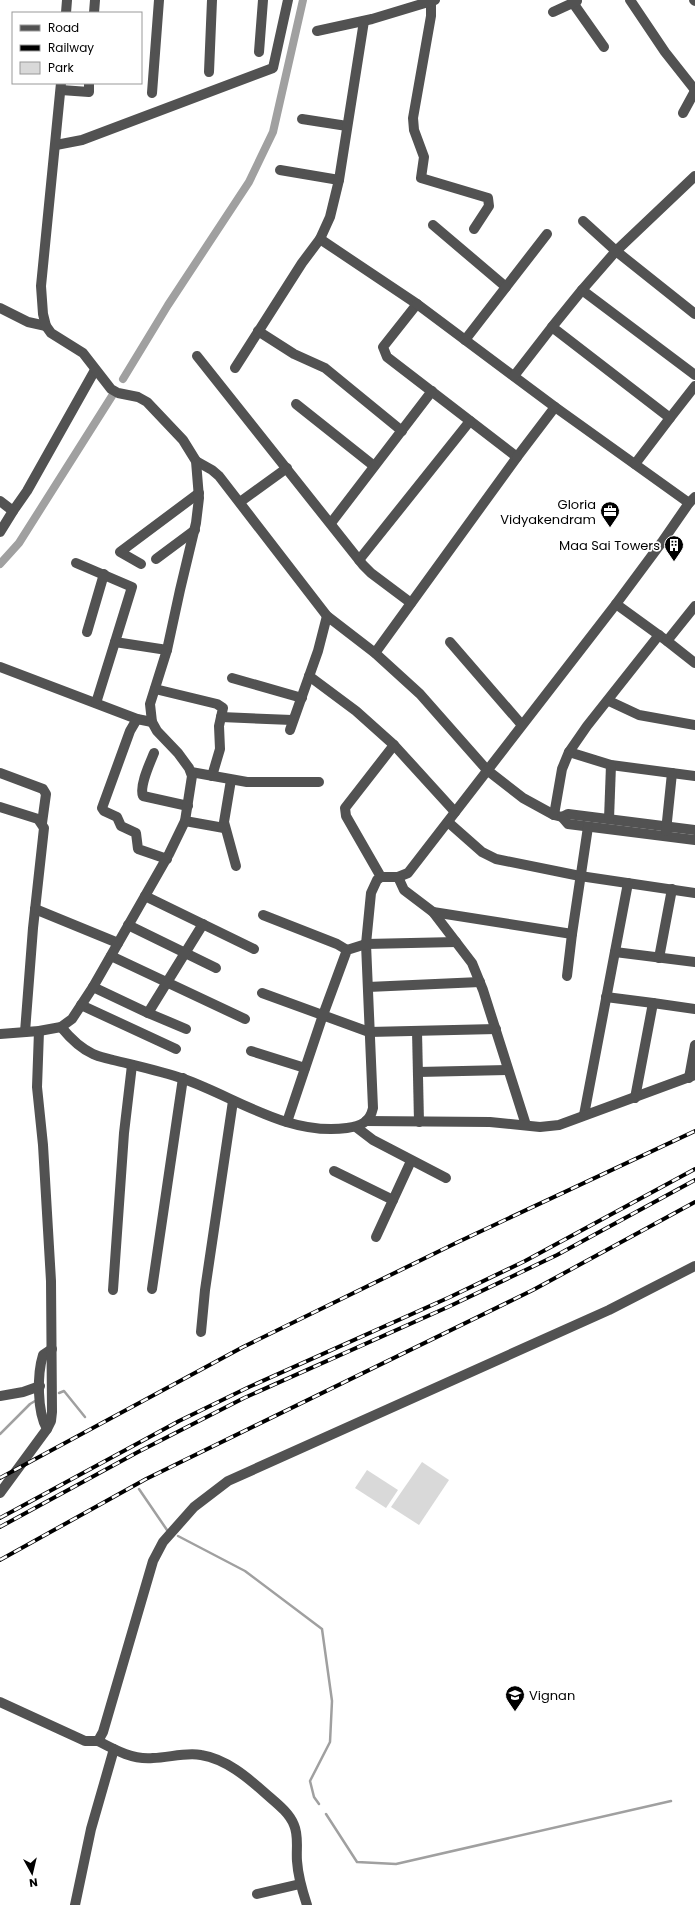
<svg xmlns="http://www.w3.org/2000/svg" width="695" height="1905" viewBox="0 0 695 1905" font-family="Poppins,sans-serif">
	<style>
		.green { fill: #d9d9d9 }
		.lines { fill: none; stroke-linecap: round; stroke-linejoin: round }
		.stream { stroke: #a0a0a0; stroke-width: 2.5 }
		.canal { stroke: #a0a0a0; stroke-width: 8 }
		.minor { stroke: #525252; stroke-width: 10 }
		.rail-casing { stroke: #000; stroke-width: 4 }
		.rail { stroke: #fff; stroke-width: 2.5; stroke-dasharray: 8; stroke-linecap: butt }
		.labels { text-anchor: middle; stroke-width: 3.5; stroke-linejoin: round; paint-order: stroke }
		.poi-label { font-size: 13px; fill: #000; stroke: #fff; text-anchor: end }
	</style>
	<rect width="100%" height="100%" fill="#fff"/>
	<g class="green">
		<path d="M 422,1462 L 449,1480 L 419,1525 L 391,1507 Z"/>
		<path d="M 367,1470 L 398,1490 L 386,1508 L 355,1488 Z"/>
	</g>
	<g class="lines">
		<g class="stream">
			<path d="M 59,1393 L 64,1391 L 85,1417"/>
			<path d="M 0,1434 L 30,1404 L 35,1401"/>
			<path d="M 139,1489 L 167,1530"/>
			<path d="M 178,1536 L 245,1571 L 322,1629 L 332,1701 L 330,1742 L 310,1781 L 314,1797 L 319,1804"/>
			<path d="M 326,1814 L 357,1862 L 396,1864 L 671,1801"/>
		</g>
		<g class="canal">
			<path d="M 123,379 L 168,305 L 249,182 L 273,132 L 303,0"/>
			<path d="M 0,564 L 19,543 L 112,396"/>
		</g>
		<g class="minor">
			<path d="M 630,0 L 665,52 L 695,90"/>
			<path d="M 694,0 L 695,1"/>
			<path d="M 431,1 L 431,16 L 413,118 L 414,130 L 424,157 L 421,178 L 488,198 L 489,206 L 474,229"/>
			<path d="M 573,3 L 604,47"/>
			<path d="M 553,12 L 577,1"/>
			<path d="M 66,13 L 67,0"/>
			<path d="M 94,13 L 95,0"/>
			<path d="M 317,31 L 372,19 L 435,0"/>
			<path d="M 259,52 L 263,0"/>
			<path d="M 209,72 L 212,0"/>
			<path d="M 61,90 L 89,92 L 89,83"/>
			<path d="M 152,93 L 159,0"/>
			<path d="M 683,113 L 695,91"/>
			<path d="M 302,119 L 347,126"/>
			<path d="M 56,145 L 82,140 L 273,68 L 288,0"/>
			<path d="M 280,170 L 339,180"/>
			<path d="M 695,176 L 616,251 L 695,314"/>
			<path d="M 583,221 L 616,251 L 582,290 L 695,375"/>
			<path d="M 433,225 L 506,287"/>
			<path d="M 320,239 L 417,304 L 383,347 L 387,357 L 517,457 L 375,653"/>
			<path d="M 582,290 L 552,327 L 670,418 L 695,386"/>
			<path d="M 417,304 L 555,407 L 517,457"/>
			<path d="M 0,308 L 28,322 L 46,326"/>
			<path d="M 258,331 L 294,354 L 325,368 L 402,431"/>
			<path d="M 465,340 L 547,234"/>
			<path d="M 197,356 L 363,565 L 371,573 L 411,603"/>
			<path d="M 235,368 L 302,263 L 320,239 L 330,217 L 339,180 L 364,21"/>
			<path d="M 514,376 L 552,327"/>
			<path d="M 296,404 L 374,466"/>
			<path d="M 555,407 L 689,503"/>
			<path d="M 196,461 L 212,470 L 219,476 L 327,616 L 375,653 L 420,694 L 487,770 L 523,798 L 554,815 L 562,817 L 568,814 L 695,830"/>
			<path d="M 635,464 L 670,418"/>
			<path d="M 0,501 L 13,511 L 0,532"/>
			<path d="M 240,502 L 287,468"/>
			<path d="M 13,511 L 27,491 L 95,370"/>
			<path d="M 331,523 L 432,391"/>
			<path d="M 156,559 L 195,530"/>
			<path d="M 359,560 L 470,421"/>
			<path d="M 76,563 L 132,587 L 115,642 L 167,650"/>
			<path d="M 141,564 L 120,552 L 199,493"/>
			<path d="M 616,604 L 667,641 L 695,606"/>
			<path d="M 87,632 L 104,574"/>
			<path d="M 667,641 L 695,663"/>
			<path d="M 450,642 L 521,724"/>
			<path d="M 0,667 L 137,719 L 152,722"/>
			<path d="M 309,676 L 356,711 L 394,745 L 455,812"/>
			<path d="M 232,678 L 302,698"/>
			<path d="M 155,689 L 217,704 L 223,708 L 219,726 L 220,749 L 212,776"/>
			<path d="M 609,701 L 639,715 L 695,725"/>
			<path d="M 96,703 L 115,642"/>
			<path d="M 221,717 L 292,720"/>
			<path d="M 137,719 L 130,731 L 102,808 L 104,811 L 117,817 L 121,826 L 136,833 L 138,849 L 167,859"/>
			<path d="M 290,730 L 318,651 L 327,616"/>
			<path d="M 569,752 L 611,765 L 695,776"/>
			<path d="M 154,753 C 150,763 139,786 143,796 L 188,806"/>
			<path d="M 191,772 L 247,782 L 319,782"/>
			<path d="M 0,773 L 43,789 L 46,794 L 42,823"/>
			<path d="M 231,780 L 224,822 L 236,866"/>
			<path d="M 0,807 L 38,819 L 44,828 L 33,928 L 25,1032"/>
			<path d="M 554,815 L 562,769 L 569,752 L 587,726 L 659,635"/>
			<path d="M 562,817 L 568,824 L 695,840"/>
			<path d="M 609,819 L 611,765"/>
			<path d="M 185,821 L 224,828"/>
			<path d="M 448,822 L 482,852 L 496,859 L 580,876 L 695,893"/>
			<path d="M 666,831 L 672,773"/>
			<path d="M 381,877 L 346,816 L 345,808 L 394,745"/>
			<path d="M 398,877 L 404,890 L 433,912 L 472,963 L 483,990 L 526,1125"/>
			<path d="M 145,896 L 254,949"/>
			<path d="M 35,909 L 118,943"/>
			<path d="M 433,912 L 572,934 L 588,827"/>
			<path d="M 263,915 L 337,944 L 347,950"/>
			<path d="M 128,925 L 216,968"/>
			<path d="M 615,952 L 695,962"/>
			<path d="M 111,956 L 245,1019"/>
			<path d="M 659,958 L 672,889"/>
			<path d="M 567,976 L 572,934"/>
			<path d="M 93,987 L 148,1013 L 203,924"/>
			<path d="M 368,987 L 480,982"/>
			<path d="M 262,993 L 369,1032 L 496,1029"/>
			<path d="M 606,997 L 653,1003"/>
			<path d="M 81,1005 L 176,1049"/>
			<path d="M 148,1013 L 186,1029"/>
			<path d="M 61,1027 C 70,1038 80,1048 93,1054 C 99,1057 107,1058 113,1060 C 137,1066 161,1071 184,1079 C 237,1098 288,1136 347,1128 C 361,1126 370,1122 373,1108 L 366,944 L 371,893 L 377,880 L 381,877 L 398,877 L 408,873 L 616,604 L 662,542 L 689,503 L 695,497"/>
			<path d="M 417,1031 L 419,1122"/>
			<path d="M 0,1034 L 39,1031 L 61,1027 L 72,1019 L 93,987 L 169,854 L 185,821 L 192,776 L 189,768 L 178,753 L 157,731 L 152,722 L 150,704 L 167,650 L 180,590 L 196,523 L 199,498 L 196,461 L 183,440 L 147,402 L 138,397 L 118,393 L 111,389 L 83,353 L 51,333 L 46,326 L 43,314 L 41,286 L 61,83"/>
			<path d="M 251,1051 L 305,1068"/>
			<path d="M 418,1072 L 507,1070"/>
			<path d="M 689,1078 L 695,1045"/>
			<path d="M 635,1098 L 653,1003 L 695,1009"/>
			<path d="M 584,1115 L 628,883"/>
			<path d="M 366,1121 L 490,1122 L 540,1127 L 559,1125 L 695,1075"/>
			<path d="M 287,1122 L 323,1015 L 347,950 L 366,944 L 456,942"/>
			<path d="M 356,1127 L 373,1140 L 446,1178"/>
			<path d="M 334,1171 L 393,1200"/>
			<path d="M 376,1237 L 411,1161"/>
			<path d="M 152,1289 L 183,1078"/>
			<path d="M 113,1290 L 124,1133 L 132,1065"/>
			<path d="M 201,1332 L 205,1290 L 233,1101"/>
			<path d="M 0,1396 L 23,1392 L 40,1386"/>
			<path d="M 47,1429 C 37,1412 37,1374 43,1355 L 52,1349"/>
			<path d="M 0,1493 L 47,1429 L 51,1421 L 52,1412 L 51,1281 L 43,1145 L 37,1087 L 39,1031"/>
			<path d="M 0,1702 L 85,1741 L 98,1741 L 103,1732 L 153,1561 L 163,1542 L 194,1507 L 228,1481 L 609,1310 L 695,1266"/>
			<path d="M 98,1741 C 115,1750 133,1760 153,1758 C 168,1758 185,1752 201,1755 C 226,1759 247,1777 265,1793 C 275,1802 289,1812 294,1825 C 299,1836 296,1849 297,1861 C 298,1876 302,1890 307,1905"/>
			<path d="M 257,1894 L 300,1884"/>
			<path d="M 75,1905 L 91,1829 L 114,1749"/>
		</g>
		<defs>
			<g id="rail">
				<path d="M 0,1478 L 243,1347 L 458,1242 L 695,1131"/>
				<path d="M 0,1518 L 179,1421 L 249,1387 L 450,1297 L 525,1261 L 695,1169"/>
				<path d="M 0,1527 L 138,1452 L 244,1398 L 448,1307 L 557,1255 L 695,1180"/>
				<path d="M 0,1560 L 146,1479 L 533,1290 L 695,1202"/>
			</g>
		</defs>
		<use href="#rail" class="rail-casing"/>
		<use href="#rail" class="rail"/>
	</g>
	<defs>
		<symbol id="office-pin" viewBox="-11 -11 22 30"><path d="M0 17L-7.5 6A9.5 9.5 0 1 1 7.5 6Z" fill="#000" stroke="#fff"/><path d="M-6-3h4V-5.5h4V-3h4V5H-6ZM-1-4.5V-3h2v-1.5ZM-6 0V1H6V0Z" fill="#fff"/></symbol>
		<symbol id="building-pin" viewBox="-11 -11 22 30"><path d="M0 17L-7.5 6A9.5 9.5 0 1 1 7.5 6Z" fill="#000" stroke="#fff"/><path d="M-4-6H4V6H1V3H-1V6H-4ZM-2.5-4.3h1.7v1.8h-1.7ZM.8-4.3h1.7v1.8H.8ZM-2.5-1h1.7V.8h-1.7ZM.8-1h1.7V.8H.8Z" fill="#fff"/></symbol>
		<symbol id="university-pin" viewBox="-11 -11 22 30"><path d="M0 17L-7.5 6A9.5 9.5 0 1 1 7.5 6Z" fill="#000" stroke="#fff"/><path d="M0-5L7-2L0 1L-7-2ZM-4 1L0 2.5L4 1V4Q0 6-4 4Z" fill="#fff"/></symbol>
	</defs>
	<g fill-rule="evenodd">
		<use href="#office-pin" x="599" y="500" width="22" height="30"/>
		<use href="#building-pin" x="663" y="534" width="22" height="30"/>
		<use href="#university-pin" x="504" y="1684" width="22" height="30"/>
	</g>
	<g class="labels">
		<g class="poi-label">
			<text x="596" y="509">Gloria<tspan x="596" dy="15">Vidyakendram</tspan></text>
			<text x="660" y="550">Maa Sai Towers</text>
			<text x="529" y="1700" text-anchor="start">Vignan</text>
		</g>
	</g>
	<rect x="12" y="12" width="130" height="72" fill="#ffffff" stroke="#999999"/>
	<rect x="20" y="25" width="20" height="6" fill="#525252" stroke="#999999"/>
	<text x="48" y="32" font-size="12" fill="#000000">Road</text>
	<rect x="20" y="45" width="20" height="6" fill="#000000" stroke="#999999"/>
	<text x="48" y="52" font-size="12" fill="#000000">Railway</text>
	<rect x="20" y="62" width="20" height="12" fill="#d9d9d9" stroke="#999999"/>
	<text x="48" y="72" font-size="12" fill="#000000">Park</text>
	<g transform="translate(32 1873) rotate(172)" stroke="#ffffff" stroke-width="3" paint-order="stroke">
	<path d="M0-3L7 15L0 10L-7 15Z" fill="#000000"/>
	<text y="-6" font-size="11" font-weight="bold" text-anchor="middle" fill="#000000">N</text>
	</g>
</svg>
